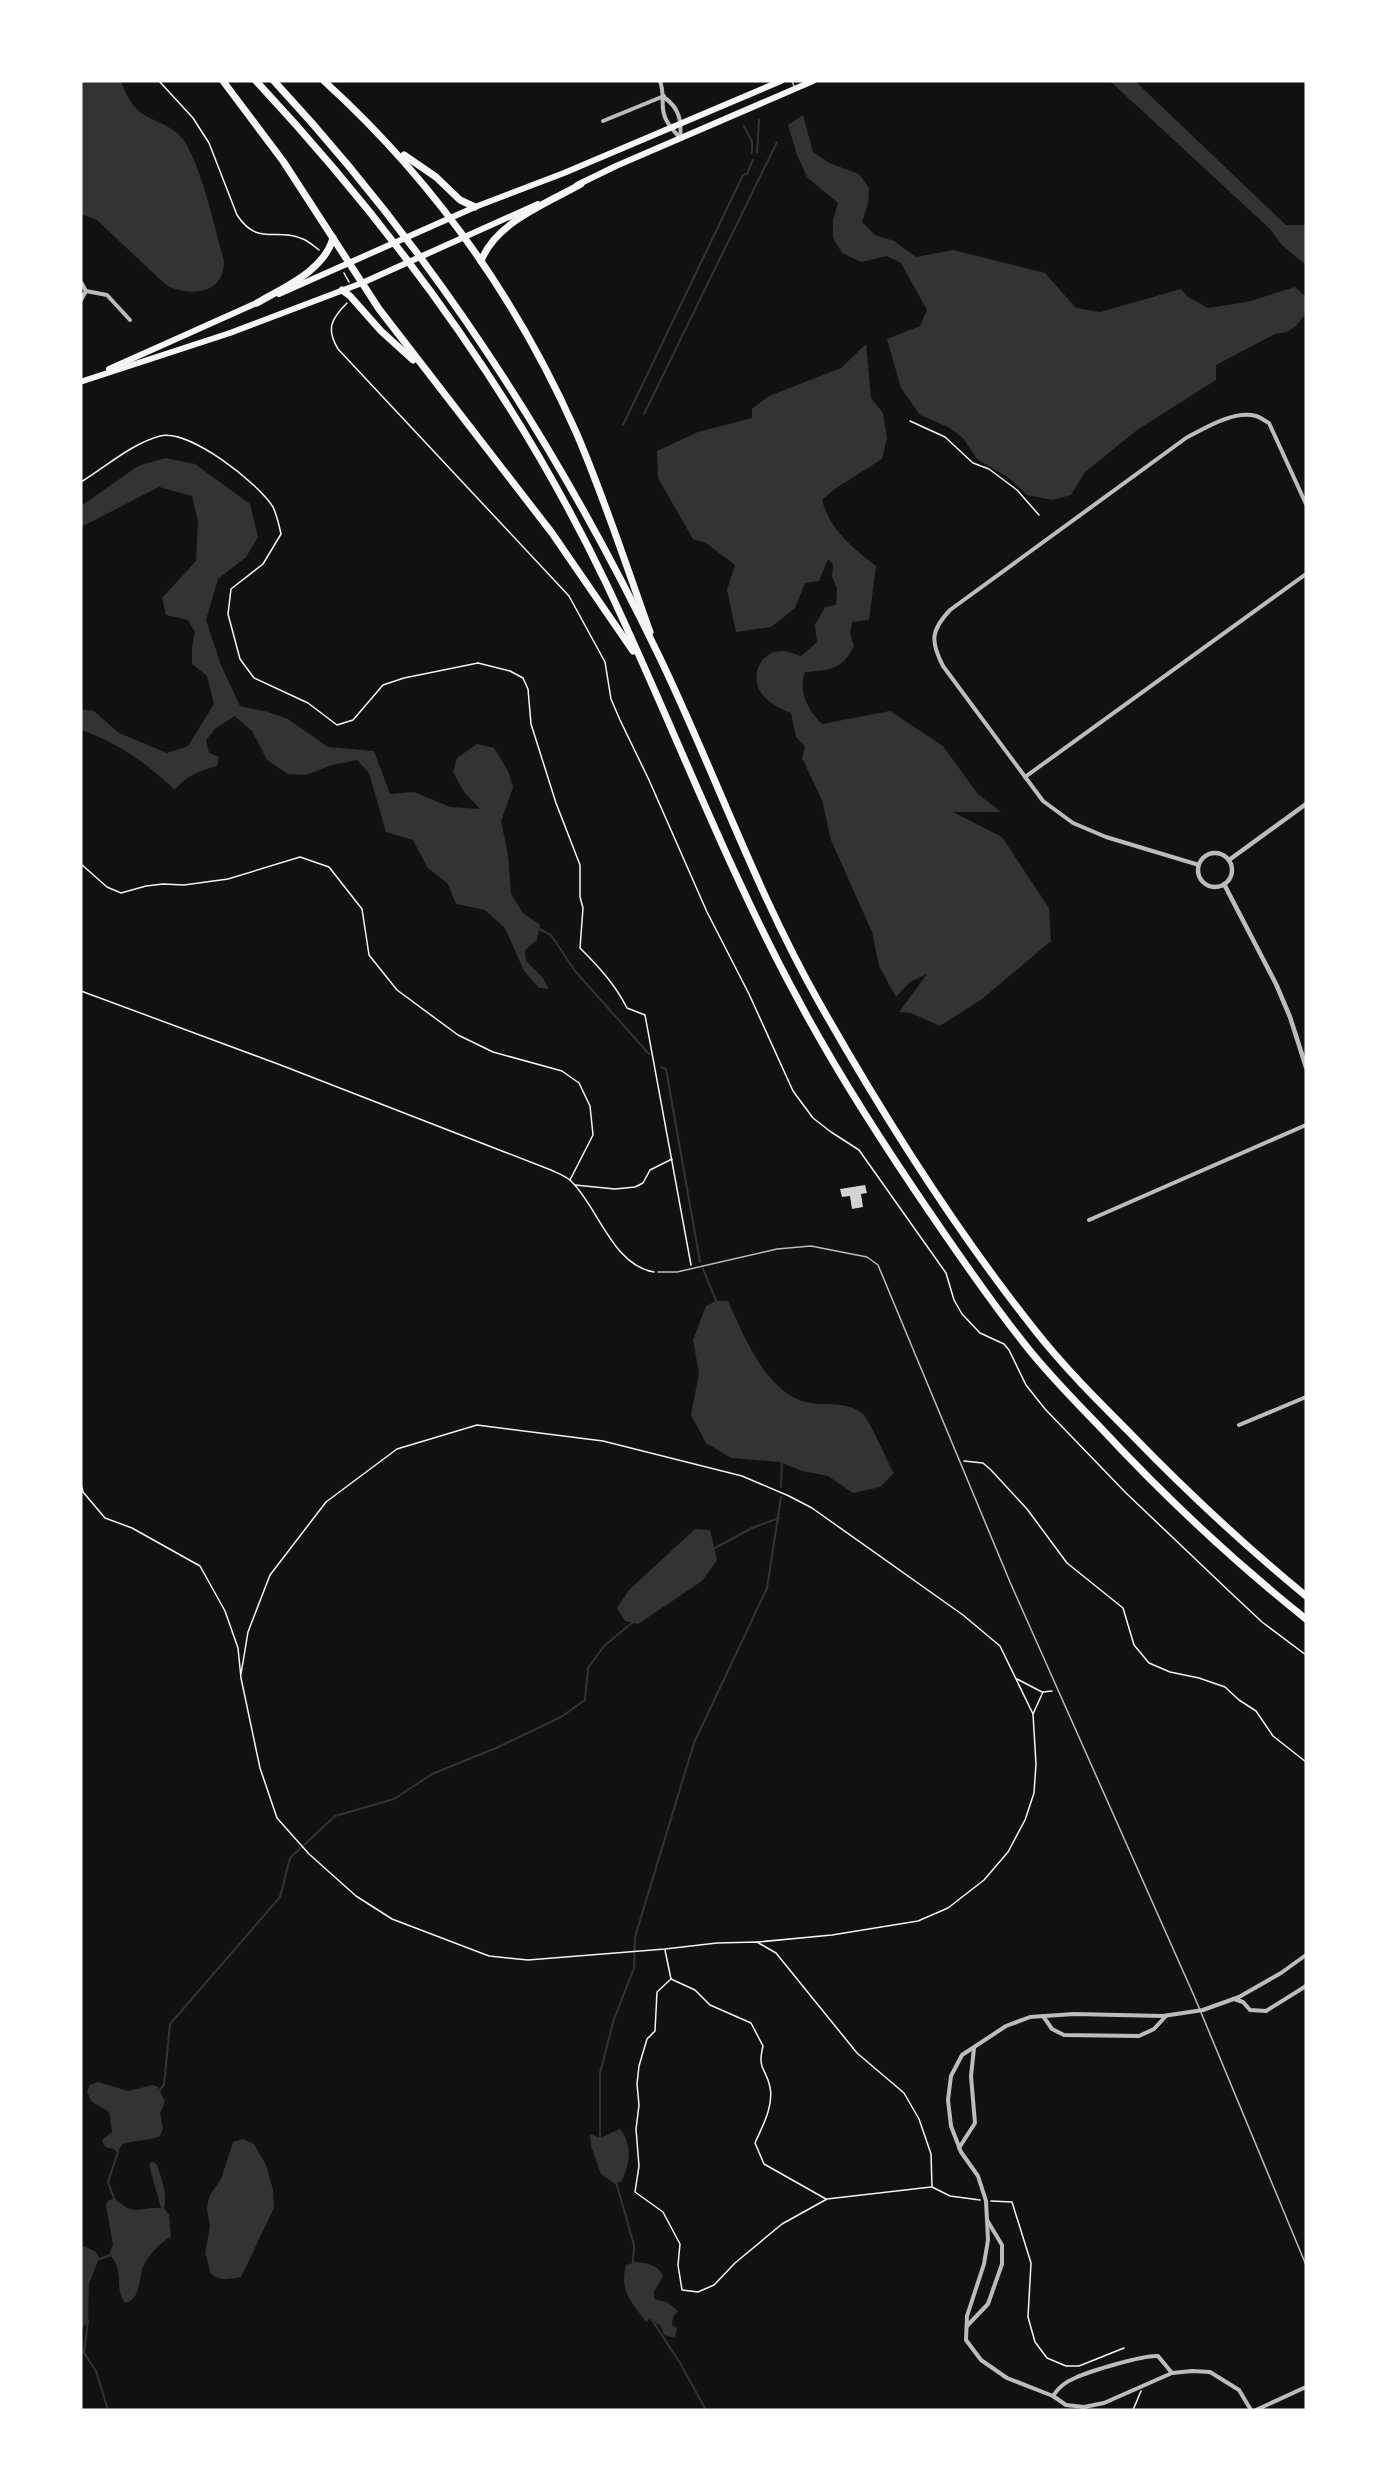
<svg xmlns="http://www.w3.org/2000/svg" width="1387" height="2491" viewBox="0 0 1387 2491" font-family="'Titillium Web',sans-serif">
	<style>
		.water { fill: #333 }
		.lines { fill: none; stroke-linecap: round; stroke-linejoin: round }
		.stream { stroke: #333; stroke-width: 2 }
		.building { fill: #d3d3d3 }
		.path { stroke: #f5f5f5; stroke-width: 1.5 }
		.service { stroke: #bcbcbc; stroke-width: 1.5 }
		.minor { stroke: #bcbcbc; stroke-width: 4 }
		.tertiary { stroke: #bcbcbc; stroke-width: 4.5 }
		.primary { stroke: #f5f5f5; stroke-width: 6 }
		.motorway { stroke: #f5f5f5; stroke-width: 7 }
	</style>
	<rect width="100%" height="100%" fill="#111"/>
	<g class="water">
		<path d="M 81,81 L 121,81 C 125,92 130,104 140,112 C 155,123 174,125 185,142 C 202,169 215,229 224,261 C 224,295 190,297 166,285 L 97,220 L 81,214 Z"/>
		<path d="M 1110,81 L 1135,81 L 1286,225 L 1306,225 L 1306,265 L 1282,245 L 1270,229 Z"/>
		<path d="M 803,115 L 813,152 L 829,163 L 859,174 L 869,188 L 868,204 L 862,222 L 875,235 L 894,241 L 916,257 L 953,250 L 1045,273 L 1076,308 L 1100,312 L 1181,289 L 1188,297 L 1208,308 L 1247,302 L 1295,287 L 1306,297 L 1306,313 L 1296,326 L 1287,332 L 1275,334 L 1216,365 L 1216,380 L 1137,430 L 1085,472 L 1071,495 L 1052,500 L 1027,495 L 1009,478 L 977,459 L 963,438 L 948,427 L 920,415 L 901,388 L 887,339 L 920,326 L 927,310 L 901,263 L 887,256 L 861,262 L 842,253 L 833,238 L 833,220 L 838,203 L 807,177 L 797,155 L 788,125 Z"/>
		<path d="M 866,344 L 871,398 L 883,413 L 887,438 L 882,459 L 836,488 L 822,500 C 830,530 853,548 876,566 L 869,620 L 852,622 L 850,633 L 854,646 C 842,670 830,670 805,672 C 798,692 808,710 822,724 L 890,711 L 943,746 L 977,793 L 1001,812 L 953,812 L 1002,837 L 1049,908 L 1051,941 L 982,999 L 940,1026 L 911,1013 L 899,1012 L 927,974 L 910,982 L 896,997 L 879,966 L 872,932 L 831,840 L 822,800 L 802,758 L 805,746 L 796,737 L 791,713 C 779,708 767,703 760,691 C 750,674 762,650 783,651 C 789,651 796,655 801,656 L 817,642 L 815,625 L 825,607 L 836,605 L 837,589 L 832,576 L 833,564 L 828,559 L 819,581 L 805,583 L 795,608 L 771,627 L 736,632 L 727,590 L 735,565 L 706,543 L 693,539 L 658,478 L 657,451 L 698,432 L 752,418 L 752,409 L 769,396 L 841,368 Z"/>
		<path d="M 165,458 L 195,464 L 250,504 L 258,537 L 246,557 L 218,579 L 206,620 L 221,665 L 240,706 L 268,712 L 288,719 L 328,747 L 374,751 L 390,794 L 414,792 L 450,807 L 480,809 L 464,792 L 453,772 L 457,758 L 477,744 L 494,748 L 508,771 L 513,787 L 501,821 L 508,855 L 511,894 L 523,913 L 540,925 L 537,940 L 525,950 L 526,961 L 543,978 L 549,989 L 539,988 L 524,971 L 505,928 L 485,910 L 456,904 L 448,884 L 427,867 L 413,840 L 386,832 L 369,773 L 357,760 L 332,765 L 306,775 L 288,774 L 267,760 L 252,731 L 235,716 L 216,728 L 206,740 L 209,753 L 219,757 L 217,766 C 201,770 185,776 175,790 C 148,764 117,742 81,730 L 81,709 L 94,711 L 119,733 L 167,753 L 188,746 L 214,704 L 207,676 L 192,664 L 192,647 L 195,632 L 188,620 L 166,615 L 162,598 L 196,561 L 198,522 L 192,496 L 159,487 L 81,527 L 81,506 L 138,466 Z"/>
		<path d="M 716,1301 L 728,1301 C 743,1334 763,1385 799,1400 C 819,1408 843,1399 862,1413 C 868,1417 888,1463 894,1473 L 880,1487 L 853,1493 L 828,1476 L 802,1471 L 780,1462 L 731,1458 L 706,1443 L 691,1415 L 699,1373 L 693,1340 L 706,1306 Z"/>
		<path d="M 695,1529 L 710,1530 L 717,1560 L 702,1581 L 638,1624 L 625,1621 L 617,1608 L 629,1590 Z"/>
		<path d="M 98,2082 L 128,2091 L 153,2085 L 158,2087 L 165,2102 L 160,2113 L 163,2128 L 160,2136 C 150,2141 125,2141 122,2145 C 120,2147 119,2150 118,2153 L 113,2149 L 105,2147 L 102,2140 L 112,2132 C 108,2104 113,2116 91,2101 L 87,2091 L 90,2085 Z"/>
		<path d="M 620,2129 C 633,2145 630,2163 622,2181 L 615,2184 L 601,2174 L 591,2146 L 590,2134 L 600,2138 Z"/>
		<path d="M 243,2139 L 254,2144 L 266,2165 L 273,2190 L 274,2208 L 241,2277 C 230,2279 212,2283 209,2268 C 208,2262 208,2260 205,2254 L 210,2226 L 207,2210 L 208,2202 L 210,2195 L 221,2179 L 233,2142 Z"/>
		<path d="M 151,2162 L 154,2162 L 157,2165 C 161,2179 168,2193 164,2208 L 169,2215 L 171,2237 C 161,2241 145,2259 142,2270 C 139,2282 140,2298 126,2303 C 113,2294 126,2268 109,2255 L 113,2245 L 106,2205 L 108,2201 L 114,2198 C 135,2217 136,2207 161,2208 L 149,2165 Z"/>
		<path d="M 84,2246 L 96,2252 L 99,2258 L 89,2284 L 88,2322 L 82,2328 L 81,2247 Z"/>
		<path d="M 636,2262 C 648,2263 658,2265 663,2276 L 654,2292 L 654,2299 L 667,2302 L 678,2311 L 673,2317 L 672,2325 L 677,2328 L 675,2338 L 664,2335 L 661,2326 L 650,2319 L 646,2322 C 632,2302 619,2292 626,2265 Z"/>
	</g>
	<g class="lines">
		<g class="stream">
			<path d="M 744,126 L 752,142 L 752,153"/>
			<path d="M 757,153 L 759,120"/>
			<path d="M 644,414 L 777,142"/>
			<path d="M 623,425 L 743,175 L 747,174 L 753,160"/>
			<path d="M 539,929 L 551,935 L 575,971 L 649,1054"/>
			<path d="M 661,1067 L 666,1069 L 700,1262"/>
			<path d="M 703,1269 L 717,1303"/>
			<path d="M 781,1487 L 782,1460"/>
			<path d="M 715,1548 L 752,1528 L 779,1518"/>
			<path d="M 158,2092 L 164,2085 L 170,2024 L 280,1897 L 290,1858 L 335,1816 L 394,1799 L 432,1774 L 496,1748 L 561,1717 L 585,1700 L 588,1668 L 604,1646 L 633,1622"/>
			<path d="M 600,2140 L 600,2073 L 614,2019 L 634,1968 L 635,1937 L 694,1743 L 767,1588 L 781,1497"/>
			<path d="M 616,2182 L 634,2245 L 633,2263"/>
			<path d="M 115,2201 L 108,2182 L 118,2152"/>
			<path d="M 97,2260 L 111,2255"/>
			<path d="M 88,2320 L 84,2353 L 96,2371 L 108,2410"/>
			<path d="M 652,2320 L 680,2363 L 706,2410"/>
		</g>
	</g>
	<path class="building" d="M 865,1185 L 867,1193 L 861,1194 L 863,1207 L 852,1209 L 850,1196 L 842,1197 L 840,1189 Z"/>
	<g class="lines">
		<g class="path">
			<path d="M 159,81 L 193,118 L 209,143 L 237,215 C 258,247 276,227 303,239 C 308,241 314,246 319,250"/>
			<path d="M 344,273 L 349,282"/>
			<path d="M 347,303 C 331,319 326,329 338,349 L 569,596 L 605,662 L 611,699 L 620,720 L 649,780 L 707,912 L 749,994 L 793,1091 L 813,1118 L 831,1132 L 859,1150 L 946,1273 L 954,1300 L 962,1314 L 980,1333 L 1004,1344 L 1009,1350 L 1026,1385 L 1045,1409 L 1126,1493 L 1230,1592 L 1262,1622 L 1306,1655"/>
			<path d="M 910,421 L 945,437 L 973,463 L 989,469 L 1017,490 L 1039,515"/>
			<path d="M 81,482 C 107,466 131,444 160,436 C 190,429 258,483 273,507 C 277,515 279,525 281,534 L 263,564 L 231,589 L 228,614 L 240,659 L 254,678 L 308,703 L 337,725 L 353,720 L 383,685 L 404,678 L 478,663 L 510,671 L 523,678 L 528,689 L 531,724 L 556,803 L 580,865 L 580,897 L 583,908 L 580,948 C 598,966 615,984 627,1008 L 645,1015 L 691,1265"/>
			<path d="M 81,864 L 107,887 L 121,893 L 146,886 L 163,884 L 184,885 L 228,879 L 300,857 L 329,867 L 362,909 L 369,955 L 397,990 L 458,1035 L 493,1052 L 562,1071 L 579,1083 L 590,1106 L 593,1135 L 570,1180"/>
			<path d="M 81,991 L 278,1064 L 551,1170 C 557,1173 566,1176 571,1181 C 598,1207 613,1266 654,1272"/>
			<path d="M 575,1185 L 615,1189 L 635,1187 L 643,1183 L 650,1170 L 672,1159"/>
			<path d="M 964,1461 L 983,1463 L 991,1470 L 1027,1509 L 1067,1563 L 1123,1608 L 1134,1645 L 1149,1663 L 1170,1672 L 1199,1678 L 1225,1687 L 1239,1700 L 1256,1711 L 1273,1736 L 1306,1762"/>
			<path d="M 81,1484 L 83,1492 L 105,1518 L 132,1528 L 200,1566 L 225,1611 L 238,1648 L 241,1678 L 260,1768 L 277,1818 L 309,1854 L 356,1896 L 392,1919 L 489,1956 L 528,1960 L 665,1949 L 717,1943 L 757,1942 L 776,1953 L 857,2053 L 904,2093 L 919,2119 L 931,2154 L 932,2187 L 950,2196 L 980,2200"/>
			<path d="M 241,1674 L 248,1632 L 270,1575 L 326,1502 L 397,1449 L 477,1425 L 603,1441 L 742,1476 L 789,1496 L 812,1508 L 963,1615 L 1000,1646 L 1033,1714"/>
			<path d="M 1017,1679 L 1042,1692"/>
			<path d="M 758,1942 L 832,1935 L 918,1921 L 948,1908 L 984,1880 L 1008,1852 L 1025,1820 L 1034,1793 L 1036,1764 L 1033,1714 L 1043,1692 L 1052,1691"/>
			<path d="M 665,1950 L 671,1979 L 657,1992 L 655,2031 L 647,2039 L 639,2066 L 637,2084 L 639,2105 L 636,2129 L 639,2166 L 635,2192 L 663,2212 L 680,2244 L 678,2265 L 682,2290 L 698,2292 L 714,2285 L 735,2263 L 782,2224 L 827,2199 L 931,2187"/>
			<path d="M 671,1979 L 695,1990 L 710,2005 L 751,2023 L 763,2046 C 757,2071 766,2067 770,2087 C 774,2106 762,2127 755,2143 L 764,2164 L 826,2199"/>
			<path d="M 991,2201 L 1012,2202 L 1031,2263 L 1028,2317 L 1035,2342 L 1047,2358 L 1066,2366 L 1079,2366 L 1124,2348"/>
			<path d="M 1133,2410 L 1141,2391"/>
		</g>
		<g class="service">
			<path d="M 792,81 L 794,86"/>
			<path d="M 658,1272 L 677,1272 L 777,1249 L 811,1246 L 867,1257 L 878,1265 L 1010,1582 L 1195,1998 L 1306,2265"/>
		</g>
		<g class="minor">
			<path d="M 660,81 C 664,92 662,99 663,109 C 664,121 673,130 680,138"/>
			<path d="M 665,98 C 679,108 682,121 680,138"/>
			<path d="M 603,121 L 664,96"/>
			<path d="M 81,282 L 86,291 L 81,300"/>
			<path d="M 86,291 L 107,295 L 130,320"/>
			<path d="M 1025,777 L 1306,574"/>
			<path d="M 1199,865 L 1106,837 L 1073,823 L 1043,801 L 943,666 C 930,641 931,630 950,610 L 1186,438 C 1205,428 1234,410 1256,416 C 1260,417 1265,421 1269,423 L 1306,504"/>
			<path d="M 1089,1220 L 1306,1125"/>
			<path d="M 1239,1425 L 1306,1397"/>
			<path d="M 1234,1999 L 1243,2002 L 1250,2010 L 1266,2011 L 1306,1986"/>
			<path d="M 1043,2016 L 1052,2029 L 1064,2035 L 1139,2036 L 1154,2029 L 1166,2016"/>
			<path d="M 959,2148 L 975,2123 L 971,2076 L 974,2048"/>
			<path d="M 967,2326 L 988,2304 L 1002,2264 L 1002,2245 L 987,2220"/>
			<path d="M 1053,2396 C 1058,2388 1065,2382 1075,2378 C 1090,2371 1143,2355 1158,2356 L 1172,2373"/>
			<path d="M 1251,2410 L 1239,2390 L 1210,2372 L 1192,2371 L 1172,2373 L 1104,2403 L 1084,2407 L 1066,2405 L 1053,2396 L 1007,2378 L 981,2360 L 966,2340 L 967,2316 L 984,2264 L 988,2240 L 986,2201 L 978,2176 L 961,2152 L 951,2126 L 948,2100 L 951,2076 L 962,2055 L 1006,2026 L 1030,2017 L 1074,2014 L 1163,2016 L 1203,2010 L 1239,1997 L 1281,1973 L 1306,1955"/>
			<path d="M 1256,2410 L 1306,2387"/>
		</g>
		<g class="tertiary">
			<circle cx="1215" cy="870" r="17"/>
			<path d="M 1229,860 L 1306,804"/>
			<path d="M 1224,884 L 1276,984 L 1290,1017 L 1306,1067"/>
		</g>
		<g class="primary">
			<path d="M 577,185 L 616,166 L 813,81"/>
			<path d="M 279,294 L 475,207 L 564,173 L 781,81"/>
			<path d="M 109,369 L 261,301"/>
			<path d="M 83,381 L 230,333 L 362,283 L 538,204"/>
		</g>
		<g class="motorway">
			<path d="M 223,81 L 283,161 L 379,309 L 552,533 L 633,651"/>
			<path d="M 256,81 C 395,230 518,399 606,583 C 672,722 726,868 800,1003 C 840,1078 887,1150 935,1220 C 963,1261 992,1303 1023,1342 C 1046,1372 1073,1399 1099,1426 C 1164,1496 1232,1560 1306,1619"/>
			<path d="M 274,81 C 433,252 559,448 660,658 C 715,773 757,893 820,1004 C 884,1117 954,1228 1034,1329 C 1063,1366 1096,1399 1129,1432 C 1185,1490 1244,1545 1306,1596"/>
			<path d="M 324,81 C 432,179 517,299 576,432 C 604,497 626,565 650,632"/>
			<path d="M 404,155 L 436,177 L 460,200 L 475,207"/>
			<path d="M 481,261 C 496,222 546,204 581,184"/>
			<path d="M 342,290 L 350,296 L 381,331 L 413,360"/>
			<path d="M 257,303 C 284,287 324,271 333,238"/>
		</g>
	</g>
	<rect width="1387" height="2491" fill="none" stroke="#ffffff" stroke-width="165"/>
</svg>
